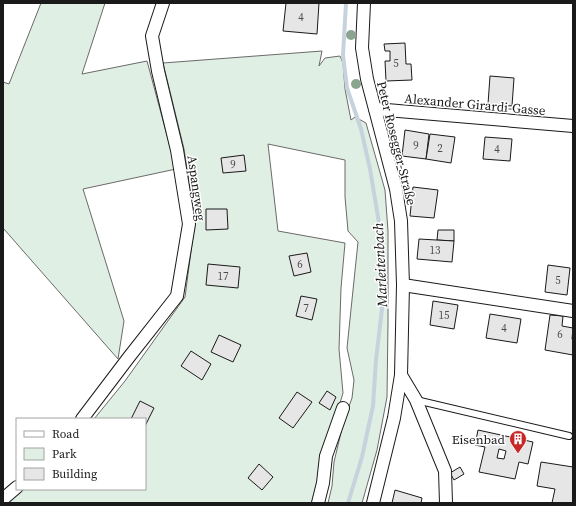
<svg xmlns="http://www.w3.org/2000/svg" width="576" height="506" viewBox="0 0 576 506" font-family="'Source Serif 4',serif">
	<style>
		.green { fill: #e0efe3; stroke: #6a6a6a }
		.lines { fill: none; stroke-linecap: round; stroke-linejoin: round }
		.stream { stroke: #c6d2dc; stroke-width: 4 }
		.building { fill: #e6e6e6; stroke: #1a1a1a; fill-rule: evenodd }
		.lane-casing { stroke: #1a1a1a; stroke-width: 8 }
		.street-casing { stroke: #1a1a1a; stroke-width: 14 }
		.lane { stroke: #fff; stroke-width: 6 }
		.street { stroke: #fff; stroke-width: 12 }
		.tree { fill: #8aa48f }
		.labels { text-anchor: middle; stroke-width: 3; stroke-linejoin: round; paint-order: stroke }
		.number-label { font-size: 11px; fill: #4d4d4d }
		.street-label { font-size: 13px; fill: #1a1a1a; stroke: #fff }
		.poi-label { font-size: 13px; fill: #1a1a1a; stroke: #fff; text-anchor: end }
		.water-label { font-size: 14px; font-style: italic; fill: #1a1a1a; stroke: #fff }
	</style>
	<rect width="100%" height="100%" fill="#fff"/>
	<g class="green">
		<path d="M 41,3 L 105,3 L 82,74 L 147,61 L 176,169 L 83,189 L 124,321 L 118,359 L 3,228 L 3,82 L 9,84 Z"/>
		<path d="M 322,51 L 319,66 L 325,58 L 340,56 L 343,63 L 345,89 L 351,120 L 355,117 L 366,123 L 385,190 L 388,231 L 388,323 L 387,397 L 377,450 L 362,503 L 328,503 L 332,486 L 334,462 L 344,420 L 352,398 L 354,380 L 347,348 L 358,242 L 348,231 L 345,197 L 345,160 L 268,144 L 278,231 L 345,243 L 341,288 L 339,349 L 343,393 L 321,467 L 313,503 L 5,503 L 22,489 L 145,489 L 145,419 L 94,419 L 125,381 L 185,297 L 195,221 L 184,149 L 163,63 Z"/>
	</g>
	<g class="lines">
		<path class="stream" d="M 346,3 L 343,55 L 347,88 L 361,129 L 370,169 L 380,229 L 382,309 L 376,360 L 373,406 L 362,457 L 348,503"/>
	</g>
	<g class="building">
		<path d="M 286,3 L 319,3 L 317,34 L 283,31 Z"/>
		<path d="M 405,43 L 406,64 L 411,64 L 412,80 L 386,81 L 385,61 L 390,61 L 390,51 L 385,51 L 384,44 Z"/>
		<path d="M 490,76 L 514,78 L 512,106 L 488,104 Z"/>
		<path d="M 405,130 L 429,134 L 426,159 L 402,156 Z"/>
		<path d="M 430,134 L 455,137 L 451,163 L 426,159 Z"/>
		<path d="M 485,137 L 512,139 L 510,161 L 483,159 Z"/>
		<path d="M 244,155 L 246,171 L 223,173 L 221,158 Z"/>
		<path d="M 413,187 L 438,190 L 434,218 L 410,216 Z"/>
		<path d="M 206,209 L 227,209 L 228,229 L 206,230 Z"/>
		<path d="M 438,230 L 454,230 L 454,241 L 437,240 Z"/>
		<path d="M 419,239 L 454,241 L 452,262 L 417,259 Z"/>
		<path d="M 307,253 L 311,272 L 294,276 L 289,256 Z"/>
		<path d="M 208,264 L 240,267 L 238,288 L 206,285 Z"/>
		<path d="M 548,265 L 570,268 L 567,295 L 545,292 Z"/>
		<path d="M 301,296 L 317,299 L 312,320 L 296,316 Z"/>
		<path d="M 433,301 L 458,305 L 454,329 L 430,325 Z"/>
		<path d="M 490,314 L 521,319 L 517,343 L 486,338 Z"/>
		<path d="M 550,315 L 563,316 L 562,326 L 573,328 L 572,339 L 573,339 L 573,355 L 545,350 Z"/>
		<path d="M 219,335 L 241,345 L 233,362 L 211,352 Z"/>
		<path d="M 191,351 L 211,364 L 202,380 L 181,366 Z"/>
		<path d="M 327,391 L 336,397 L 330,410 L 319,403 Z"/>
		<path d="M 297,392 L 312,402 L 293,428 L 279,418 Z"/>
		<path d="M 140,401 L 154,408 L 145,426 L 145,419 L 131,419 Z"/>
		<path d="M 478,430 L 533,442 L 528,464 L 519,462 L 515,479 L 479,472 L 485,447 L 475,445 ZM 499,449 L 506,451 L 504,459 L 497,458 Z"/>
		<path d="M 541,462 L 573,467 L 573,503 L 552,503 L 555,489 L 537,486 Z"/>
		<path d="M 259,464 L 273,477 L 262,490 L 248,478 Z"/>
		<path d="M 460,467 L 464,474 L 454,480 L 450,473 Z"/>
		<path d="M 395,490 L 422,498 L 421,503 L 392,503 Z"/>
	</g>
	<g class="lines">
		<defs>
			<path id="lane" d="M 416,400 L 569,436"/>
			<g id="street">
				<path d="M 364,3 L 362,48 L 367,79 L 396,189 L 401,221 L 403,285 L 401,375 L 394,418 L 373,503"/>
				<path d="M 375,109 L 573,126"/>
				<path d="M 403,285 L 573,311"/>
				<path d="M 401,375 L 416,400 L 445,471 L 446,503"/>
				<path d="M 82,419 L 129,357 L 177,296 L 189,224 L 177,150 L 158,71 L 152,36 L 163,3"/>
				<path d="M 3,499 L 17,487"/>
				<path d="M 318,503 L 323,483 L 326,456 L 343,408"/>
			</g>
		</defs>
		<use href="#lane" class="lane-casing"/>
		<use href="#street" class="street-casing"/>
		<use href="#lane" class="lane"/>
		<use href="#street" class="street"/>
	</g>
	<g class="tree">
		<circle cx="351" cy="35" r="5"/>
		<circle cx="356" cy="84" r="5"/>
	</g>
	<defs>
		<symbol id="building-pin" viewBox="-11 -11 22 30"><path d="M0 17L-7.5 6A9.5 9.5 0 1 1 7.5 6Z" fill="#c62828" stroke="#fff"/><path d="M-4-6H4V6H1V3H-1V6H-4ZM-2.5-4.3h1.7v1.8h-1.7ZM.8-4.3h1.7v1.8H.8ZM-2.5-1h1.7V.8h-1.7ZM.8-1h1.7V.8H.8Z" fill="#fff"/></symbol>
	</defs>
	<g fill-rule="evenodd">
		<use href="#building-pin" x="508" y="429" width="20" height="27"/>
	</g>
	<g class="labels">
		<g class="number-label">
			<text x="301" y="21">4</text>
			<text x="396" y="67">5</text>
			<text x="416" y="149">9</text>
			<text x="440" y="152">2</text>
			<text x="497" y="153">4</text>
			<text x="233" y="168">9</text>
			<text x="435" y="254">13</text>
			<text x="300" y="268">6</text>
			<text x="223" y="280">17</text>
			<text x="558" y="284">5</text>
			<text x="306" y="312">7</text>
			<text x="444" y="319">15</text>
			<text x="504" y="332">4</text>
			<text x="560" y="338">6</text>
		</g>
		<g class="street-label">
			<text transform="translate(475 104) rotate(5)" y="5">Alexander Girardi-Gasse</text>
			<text transform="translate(397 143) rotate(76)" y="5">Peter Rosegger-Straße</text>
			<text transform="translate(197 188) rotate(82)" y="5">Aspangweg</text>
		</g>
		<g class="poi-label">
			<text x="505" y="444">Eisenbad</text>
		</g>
		<g class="water-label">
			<text transform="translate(380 265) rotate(-93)" y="5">Marleitenbach</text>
		</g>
	</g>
	<rect width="576" height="506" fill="none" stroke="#1a1a1a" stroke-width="8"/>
	<rect x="16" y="418" width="130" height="72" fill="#ffffff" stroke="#a3a3a3"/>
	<rect x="24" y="431" width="20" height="6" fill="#ffffff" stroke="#a3a3a3"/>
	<text x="52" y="438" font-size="12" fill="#1a1a1a">Road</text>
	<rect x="24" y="448" width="20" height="12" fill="#e0efe3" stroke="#a3a3a3"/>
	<text x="52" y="458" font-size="12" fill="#1a1a1a">Park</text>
	<rect x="24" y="468" width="20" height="12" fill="#e6e6e6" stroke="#a3a3a3"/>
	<text x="52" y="478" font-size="12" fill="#1a1a1a">Building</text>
</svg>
